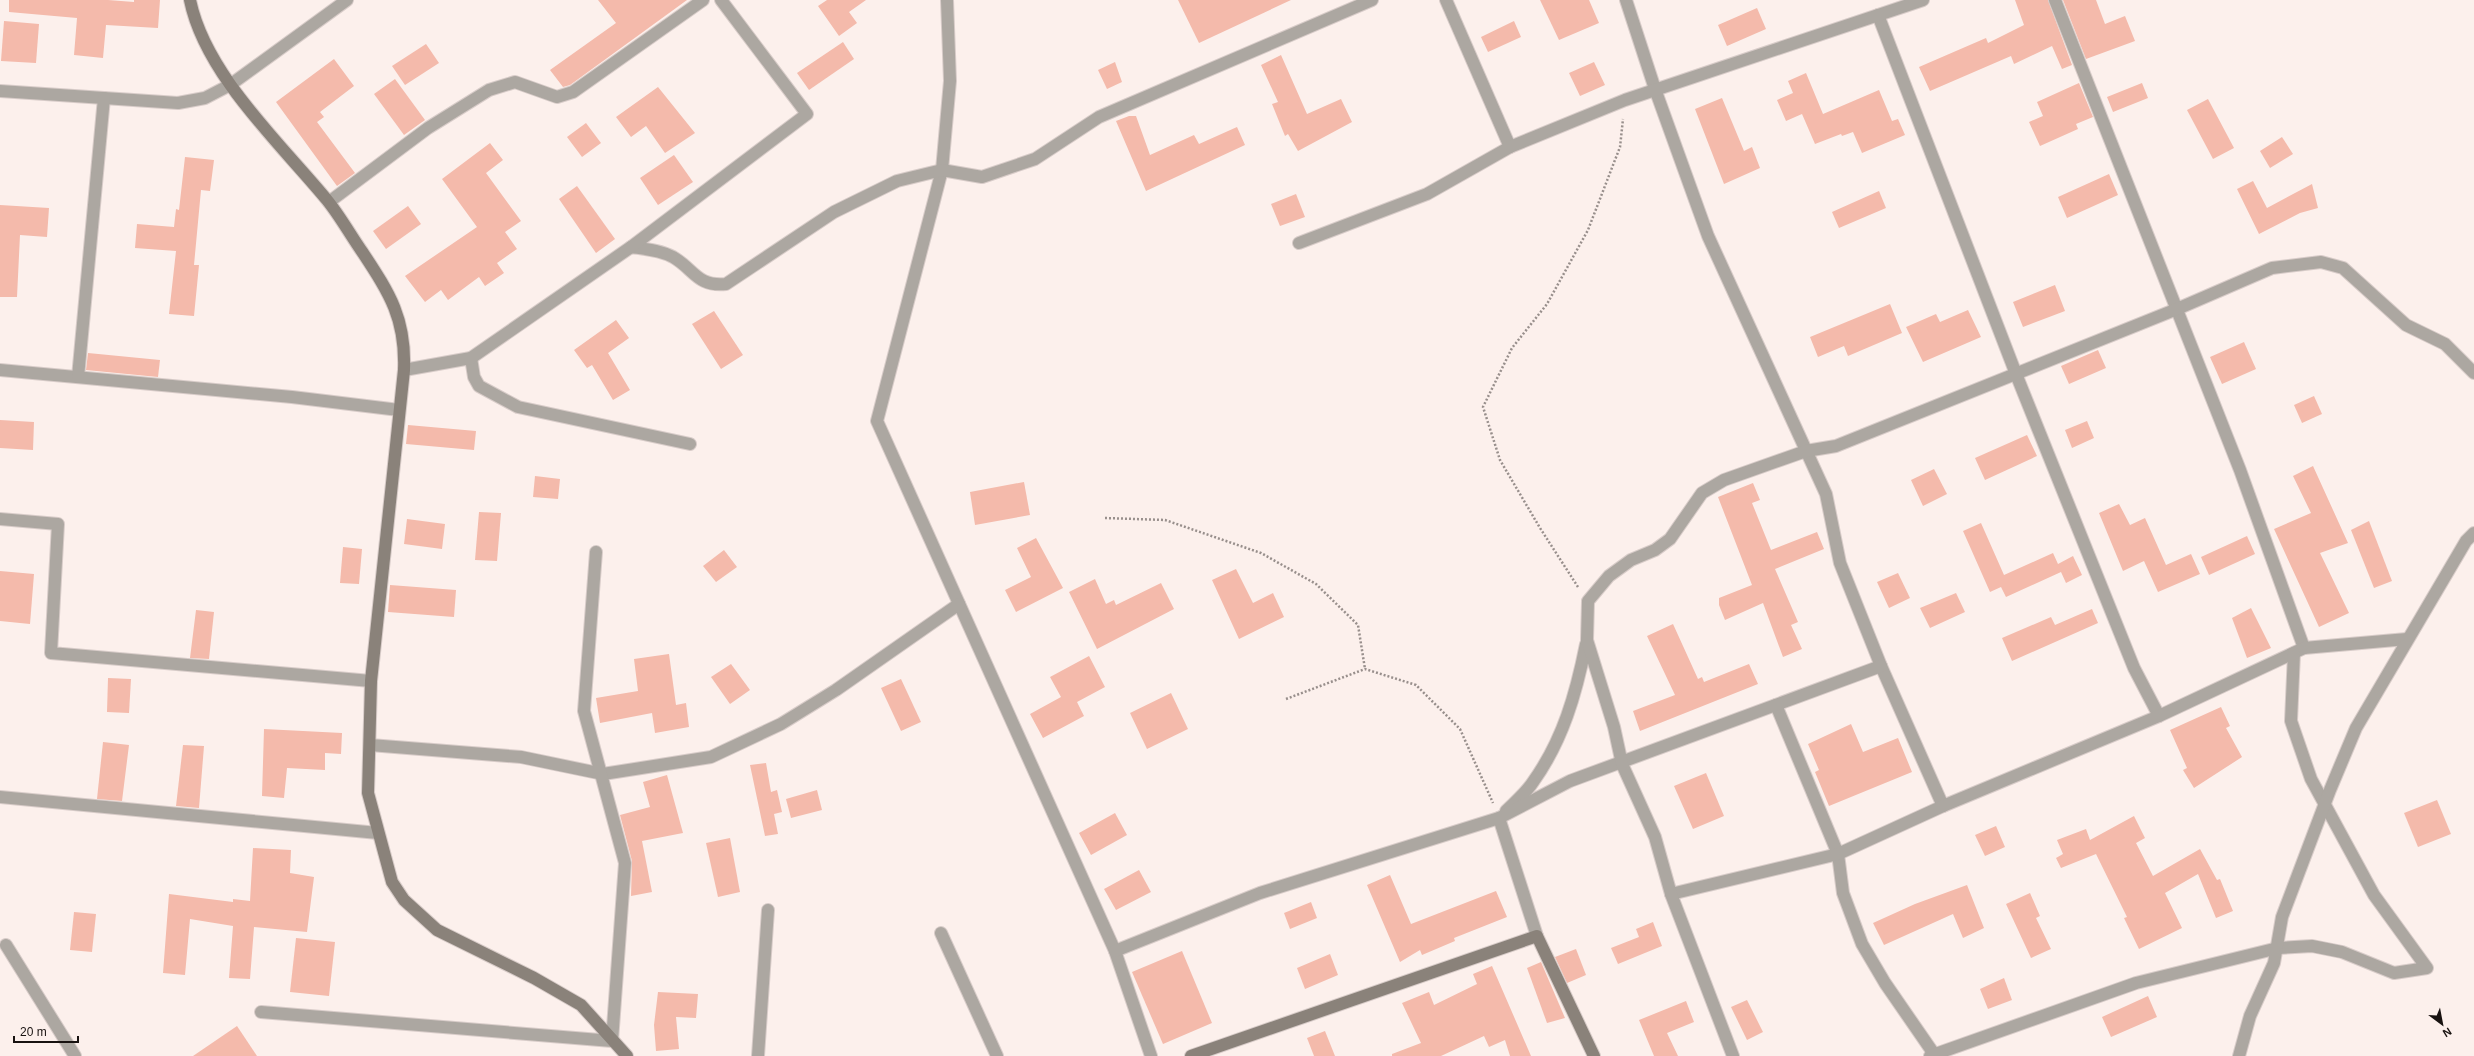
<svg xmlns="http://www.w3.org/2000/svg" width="2474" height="1056" viewBox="0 0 2474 1056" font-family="Arial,sans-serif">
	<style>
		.building { fill: #f4baab }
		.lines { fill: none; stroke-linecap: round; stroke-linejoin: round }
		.street-casing { stroke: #d8ccc9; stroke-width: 14 }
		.secondary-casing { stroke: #d8ccc9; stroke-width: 14 }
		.path { stroke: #988f8c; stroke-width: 2.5; stroke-dasharray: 2 2; stroke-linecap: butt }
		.street { stroke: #aca7a1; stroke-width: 12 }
		.secondary { stroke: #8a827a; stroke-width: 12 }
	</style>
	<rect width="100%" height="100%" fill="#fcf0ec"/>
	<g class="building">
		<path d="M 9,0 L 108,0 L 134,2 L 134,0 L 160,0 L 158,28 L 106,25 L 103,58 L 74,55 L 77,18 L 9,12 Z"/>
		<path d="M 598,0 L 687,0 L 570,85 L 563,87 L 550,70 L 616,23 Z"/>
		<path d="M 827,0 L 866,0 L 849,12 L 857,23 L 839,36 L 818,6 Z"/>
		<path d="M 1178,0 L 1291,0 L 1199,43 Z"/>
		<path d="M 1540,0 L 1589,0 L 1599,23 L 1559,40 Z"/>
		<path d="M 2015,0 L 2048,0 L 2072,65 L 2062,69 L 2052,46 L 2014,64 L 2011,56 L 1930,91 L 1919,67 L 1986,38 L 1988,43 L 2024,25 Z"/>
		<path d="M 2063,0 L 2096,0 L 2105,24 L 2125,16 L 2135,41 L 2086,59 Z"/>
		<path d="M 1757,8 L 1766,29 L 1727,46 L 1718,25 Z"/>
		<path d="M 4,21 L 39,24 L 36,63 L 1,61 Z"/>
		<path d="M 1514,21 L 1521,37 L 1488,52 L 1481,37 Z"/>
		<path d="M 843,42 L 854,59 L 809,90 L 797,73 Z"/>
		<path d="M 426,44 L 439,63 L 405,85 L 392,66 Z"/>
		<path d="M 1281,55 L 1307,114 L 1341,99 L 1352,122 L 1298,151 L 1288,134 L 1285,136 L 1272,104 L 1278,102 L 1261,65 Z"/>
		<path d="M 334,59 L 354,86 L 320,112 L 324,117 L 317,122 L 355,173 L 337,186 L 276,102 Z"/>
		<path d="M 1115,62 L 1122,82 L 1107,89 L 1098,70 Z"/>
		<path d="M 1594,62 L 1605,85 L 1580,96 L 1569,73 Z"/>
		<path d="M 1806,73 L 1823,114 L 1879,90 L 1892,121 L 1898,119 L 1905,135 L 1862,153 L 1853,132 L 1842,136 L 1841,134 L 1815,144 L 1802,114 L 1786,121 L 1777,100 L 1793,93 L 1788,81 Z"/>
		<path d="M 395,79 L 425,120 L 404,135 L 374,94 Z"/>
		<path d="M 2079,83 L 2093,117 L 2076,124 L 2078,129 L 2040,146 L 2029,122 L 2043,116 L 2037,102 Z"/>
		<path d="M 2142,83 L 2148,98 L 2113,112 L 2107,97 Z"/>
		<path d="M 658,87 L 695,133 L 665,153 L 646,126 L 631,137 L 616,117 Z"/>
		<path d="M 1722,98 L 1744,151 L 1752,147 L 1760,168 L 1724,184 L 1695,109 Z"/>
		<path d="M 2208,99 L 2234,148 L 2213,159 L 2187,110 Z"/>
		<path d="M 1129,116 L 1136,116 L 1150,155 L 1194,135 L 1199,144 L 1237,127 L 1245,145 L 1146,191 L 1116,121 Z"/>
		<path d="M 586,123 L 601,143 L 582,157 L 567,137 Z"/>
		<path d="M 2282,137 L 2293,154 L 2270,168 L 2260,151 Z"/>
		<path d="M 490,143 L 503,160 L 486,173 L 521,221 L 505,232 L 517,249 L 497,263 L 504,273 L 485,286 L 479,277 L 448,300 L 441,290 L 425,302 L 405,276 L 477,227 L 442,179 Z"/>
		<path d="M 674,155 L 693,182 L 658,205 L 640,178 Z"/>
		<path d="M 185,157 L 214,160 L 210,191 L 201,190 L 194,265 L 199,265 L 194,316 L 169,314 L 176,251 L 135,248 L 137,224 L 174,227 L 176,209 L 179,210 Z"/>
		<path d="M 2109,174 L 2118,195 L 2067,218 L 2058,197 Z"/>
		<path d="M 2253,181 L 2267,208 L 2312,184 L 2318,208 L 2300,213 L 2259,234 L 2237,189 Z"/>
		<path d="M 577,186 L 615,239 L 596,253 L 559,199 Z"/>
		<path d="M 1879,191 L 1886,208 L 1839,228 L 1832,212 Z"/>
		<path d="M 1296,194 L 1305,217 L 1280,226 L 1271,204 Z"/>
		<path d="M 0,205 L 49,208 L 47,237 L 20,235 L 17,297 L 0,297 Z"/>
		<path d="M 408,206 L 421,224 L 386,249 L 373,231 Z"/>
		<path d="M 2055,285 L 2065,311 L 2023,327 L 2013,302 Z"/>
		<path d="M 1890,304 L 1902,333 L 1848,356 L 1844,346 L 1818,357 L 1810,337 Z"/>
		<path d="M 1968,310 L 1981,337 L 1923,362 L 1906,327 L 1936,314 L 1940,322 Z"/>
		<path d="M 714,311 L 743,355 L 721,369 L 692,324 Z"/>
		<path d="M 616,320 L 629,338 L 608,353 L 630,390 L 613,400 L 592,365 L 587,368 L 574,350 Z"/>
		<path d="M 2244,342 L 2256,369 L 2222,384 L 2210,357 Z"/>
		<path d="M 2098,350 L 2106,368 L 2069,384 L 2061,366 Z"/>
		<path d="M 88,353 L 160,360 L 158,377 L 86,370 Z"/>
		<path d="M 2314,396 L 2322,414 L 2302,423 L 2294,405 Z"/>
		<path d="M 0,420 L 34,422 L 33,450 L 0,448 Z"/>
		<path d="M 2087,421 L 2094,438 L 2072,448 L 2065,430 Z"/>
		<path d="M 408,425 L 476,431 L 474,450 L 406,444 Z"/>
		<path d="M 2027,435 L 2037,456 L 1985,480 L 1975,458 Z"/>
		<path d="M 2313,466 L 2348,543 L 2320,553 L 2349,613 L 2319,627 L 2274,529 L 2311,513 L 2293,476 Z"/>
		<path d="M 1934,469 L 1947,494 L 1923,506 L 1911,480 Z"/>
		<path d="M 535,476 L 560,479 L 558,499 L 533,497 Z"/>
		<path d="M 1024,482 L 1030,515 L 975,525 L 970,492 Z"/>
		<path d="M 1753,483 L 1760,500 L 1752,503 L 1771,550 L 1817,532 L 1824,549 L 1775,569 L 1798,622 L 1791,625 L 1802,649 L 1783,657 L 1763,603 L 1725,620 L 1719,605 L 1719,598 L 1752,585 L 1718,497 Z"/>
		<path d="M 2119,504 L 2130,525 L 2145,518 L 2166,565 L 2191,554 L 2200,574 L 2158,592 L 2144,561 L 2123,571 L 2099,513 Z"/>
		<path d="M 479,512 L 501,513 L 497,561 L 475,560 Z"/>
		<path d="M 407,519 L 445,524 L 442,549 L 404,544 Z"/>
		<path d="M 2369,521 L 2392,581 L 2374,588 L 2351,530 Z"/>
		<path d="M 1981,523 L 2004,575 L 2053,553 L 2058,564 L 2073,556 L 2082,575 L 2066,583 L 2061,572 L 2006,597 L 2001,587 L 1990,592 L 1963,531 Z"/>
		<path d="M 2247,536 L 2255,554 L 2209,575 L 2201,557 Z"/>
		<path d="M 1036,538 L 1063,588 L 1016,612 L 1005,590 L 1031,577 L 1017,548 Z"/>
		<path d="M 343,547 L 362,549 L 359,584 L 340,583 Z"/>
		<path d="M 724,550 L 737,567 L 716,582 L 703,566 Z"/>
		<path d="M 1236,569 L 1253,603 L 1273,593 L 1284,617 L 1239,639 L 1212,580 Z"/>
		<path d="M 0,571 L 34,574 L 30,624 L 0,621 Z"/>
		<path d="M 1898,573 L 1910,598 L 1889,608 L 1877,582 Z"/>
		<path d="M 1095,579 L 1106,604 L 1114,600 L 1116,605 L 1161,583 L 1174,609 L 1097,649 L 1069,592 Z"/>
		<path d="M 390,585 L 456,590 L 454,617 L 388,612 Z"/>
		<path d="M 1956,593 L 1965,612 L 1930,628 L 1920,608 Z"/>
		<path d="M 2251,608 L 2271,648 L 2247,658 L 2232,618 Z"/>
		<path d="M 2092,609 L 2098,623 L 2012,661 L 2002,638 L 2051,617 L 2055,625 Z"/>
		<path d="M 196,610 L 214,612 L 209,659 L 190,658 Z"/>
		<path d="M 1673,624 L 1698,679 L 1702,677 L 1704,682 L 1749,664 L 1758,684 L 1640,731 L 1633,711 L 1675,695 L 1647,636 Z"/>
		<path d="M 669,654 L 676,705 L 686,703 L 689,727 L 655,733 L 652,713 L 600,723 L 596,698 L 638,691 L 634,659 Z"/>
		<path d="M 1089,656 L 1105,687 L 1077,702 L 1084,716 L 1043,738 L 1030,714 L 1061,697 L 1050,677 Z"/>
		<path d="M 731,664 L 750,690 L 730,704 L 711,677 Z"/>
		<path d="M 108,678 L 131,679 L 129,713 L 107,712 Z"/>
		<path d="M 901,679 L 921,722 L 901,731 L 881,688 Z"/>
		<path d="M 1171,693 L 1188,729 L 1147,749 L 1130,713 Z"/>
		<path d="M 2221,707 L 2230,726 L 2226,728 L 2242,757 L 2194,788 L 2183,770 L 2187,768 L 2170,730 Z"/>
		<path d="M 1851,724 L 1863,752 L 1898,738 L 1912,772 L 1829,806 L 1815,772 L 1819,770 L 1808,744 Z"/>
		<path d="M 264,729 L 342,733 L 341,754 L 325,753 L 325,770 L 287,768 L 284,798 L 262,796 Z"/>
		<path d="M 103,742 L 129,745 L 122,801 L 97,799 Z"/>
		<path d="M 183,745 L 204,746 L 199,808 L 176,806 Z"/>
		<path d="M 766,763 L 771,792 L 777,790 L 782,812 L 774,814 L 778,834 L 765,836 L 750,765 Z"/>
		<path d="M 1706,773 L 1724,816 L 1693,829 L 1674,786 Z"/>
		<path d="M 667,775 L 683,833 L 642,841 L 652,892 L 631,896 L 632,861 L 620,815 L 650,807 L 643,782 Z"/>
		<path d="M 817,790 L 822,810 L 791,818 L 786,799 Z"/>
		<path d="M 2437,800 L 2451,834 L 2418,847 L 2404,813 Z"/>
		<path d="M 1115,813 L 1127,835 L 1091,855 L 1079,833 Z"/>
		<path d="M 2134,816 L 2145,838 L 2136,843 L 2153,876 L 2200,849 L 2217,880 L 2220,879 L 2233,911 L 2216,918 L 2198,874 L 2165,893 L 2182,928 L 2139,949 L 2124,918 L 2127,917 L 2096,854 L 2061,868 L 2056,858 L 2063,854 L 2057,840 L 2086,829 L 2090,840 Z"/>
		<path d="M 1996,826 L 2005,847 L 1985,856 L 1975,835 Z"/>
		<path d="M 730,838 L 740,892 L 718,897 L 706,843 Z"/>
		<path d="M 253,848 L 291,850 L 290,873 L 314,877 L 307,932 L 254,927 L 250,979 L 229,978 L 233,926 L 190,919 L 185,975 L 163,973 L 169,894 L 233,902 L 233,899 L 250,901 Z"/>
		<path d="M 1139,870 L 1151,892 L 1116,910 L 1104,889 Z"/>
		<path d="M 1390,875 L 1411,924 L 1496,891 L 1507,917 L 1454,938 L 1455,941 L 1422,955 L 1420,950 L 1400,962 L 1367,885 Z"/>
		<path d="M 1967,885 L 1984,928 L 1963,938 L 1953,914 L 1884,945 L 1873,923 L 1915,904 Z"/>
		<path d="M 2030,893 L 2040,916 L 2036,918 L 2051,949 L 2031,958 L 2006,904 Z"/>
		<path d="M 1311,902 L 1317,918 L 1290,929 L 1284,913 Z"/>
		<path d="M 74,912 L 96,914 L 92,952 L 70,950 Z"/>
		<path d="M 1653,922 L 1662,946 L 1618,964 L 1611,948 L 1639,937 L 1636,929 Z"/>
		<path d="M 296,938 L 335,942 L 329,996 L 290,992 Z"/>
		<path d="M 1576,949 L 1586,975 L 1567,983 L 1555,957 Z"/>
		<path d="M 1182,951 L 1212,1023 L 1163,1044 L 1132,972 Z"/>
		<path d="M 1330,954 L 1338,975 L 1305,989 L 1297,968 Z"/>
		<path d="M 1541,962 L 1565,1018 L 1547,1023 L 1527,968 Z"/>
		<path d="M 1492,966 L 1531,1056 L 1510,1056 L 1505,1040 L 1489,1047 L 1484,1036 L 1441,1056 L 1392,1056 L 1392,1054 L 1421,1043 L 1402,1003 L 1429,992 L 1434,1005 L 1477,984 L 1473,974 Z"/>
		<path d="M 2004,978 L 2012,1000 L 1988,1009 L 1980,989 Z"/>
		<path d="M 658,992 L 698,994 L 696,1018 L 676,1017 L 679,1049 L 656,1051 L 654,1025 Z"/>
		<path d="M 2148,996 L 2157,1017 L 2111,1037 L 2102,1017 Z"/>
		<path d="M 1747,1000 L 1763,1032 L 1747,1040 L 1731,1007 Z"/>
		<path d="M 1686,1001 L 1694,1022 L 1667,1033 L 1678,1056 L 1654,1056 L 1639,1020 Z"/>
		<path d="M 237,1026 L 257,1056 L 193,1056 Z"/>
		<path d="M 1325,1031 L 1335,1056 L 1314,1056 L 1307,1038 Z"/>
	</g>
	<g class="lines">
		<defs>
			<g id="street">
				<path d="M 947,0 L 950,81 L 942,170 L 877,421 L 1115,951 L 1151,1056"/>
				<path d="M 1446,0 L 1510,147"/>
				<path d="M 1626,0 L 1655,89 L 1708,236 L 1826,494 L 1840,563 L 1881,666 L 1943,806"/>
				<path d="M 2055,0 L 2240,470 L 2304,648"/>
				<path d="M 1878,15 L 2016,374 L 2134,668 L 2159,716"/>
				<path d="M 0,91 L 178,103 L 205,98 L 230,85 L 347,0"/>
				<path d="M 329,202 L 428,128 L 489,90 L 515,82 L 557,97 L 573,92 L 703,0"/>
				<path d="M 1299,243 L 1427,194 L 1510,147 L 1625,100 L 1923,0"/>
				<path d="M 631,247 C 645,249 660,250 673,257 C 694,269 697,287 726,284 L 834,212 L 897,181 L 942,170 L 982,177 L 1035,159 L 1099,117 L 1372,0"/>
				<path d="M 471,358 L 474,377 L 479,386 L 518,407 L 690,444"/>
				<path d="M 0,370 L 292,397 L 399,410"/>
				<path d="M 404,370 L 471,358 L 631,247 L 807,114 L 721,0"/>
				<path d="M 78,377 L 104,98"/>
				<path d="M 0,519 L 58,524 L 51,653 L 371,681"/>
				<path d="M 1776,705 L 1838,854 L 1843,893 L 1862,944 L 1885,983 L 1934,1054"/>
				<path d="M 370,745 L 521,757 L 603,774 L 711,757 L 781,724 L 836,690 L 959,604"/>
				<path d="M 0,797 L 378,833"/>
				<path d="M 1506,811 C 1515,802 1526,793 1533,782 C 1563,740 1576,694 1586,644"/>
				<path d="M 1499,818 L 1537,936"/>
				<path d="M 1671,894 L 1838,854 L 1943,806 L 2159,716 L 2304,648 L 2407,639"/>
				<path d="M 941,933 L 997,1056"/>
				<path d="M 6,945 L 75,1056"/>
				<path d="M 1115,951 L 1260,893 L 1499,818 L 1570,781 L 1881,666"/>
				<path d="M 261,1012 L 612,1041 L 625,863 L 584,711 L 596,552"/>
				<path d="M 758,1056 L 768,910"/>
				<path d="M 1733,1056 L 1671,894 L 1655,837 L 1622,764 L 1614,727 L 1587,640 L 1588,601 L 1609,576 L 1631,560 L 1655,550 L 1670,539 L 1702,493 L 1724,480 L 1806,451 L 1836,446 L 2177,309 L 2272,268 L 2321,262 L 2343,268 L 2406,325 L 2445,344 L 2474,373"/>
				<path d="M 1930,1056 L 2136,983 L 2278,948 L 2312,946 L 2342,952 L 2394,973 L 2427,968 L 2374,895 L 2311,779 L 2291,721 L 2294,653"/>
				<path d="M 2239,1056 L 2250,1016 L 2274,963 L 2282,917 L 2330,790 L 2356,728 L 2466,541 L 2474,533"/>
			</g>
			<g id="secondary">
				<path d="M 190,0 C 205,74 280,143 327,200 C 340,216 351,236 363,253 C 390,294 406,319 404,370 L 371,681 L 368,793 L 392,882 L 404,900 L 437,930 L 534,978 L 581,1005 L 627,1056"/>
				<path d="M 1191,1056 L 1537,936 L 1594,1056"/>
			</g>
		</defs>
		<use href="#street" class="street-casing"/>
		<use href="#secondary" class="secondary-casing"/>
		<g class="path">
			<path d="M 1105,518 L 1165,520 L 1261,553 L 1316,584 L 1358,625 L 1365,669"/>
			<path d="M 1578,587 L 1540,528 L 1500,460 L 1483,407 L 1512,348 L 1547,304 L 1588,230 L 1620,147 L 1623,119"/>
			<path d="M 1286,699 L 1365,669 L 1416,685 L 1460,729 L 1493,803"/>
		</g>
		<use href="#street" class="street"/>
		<use href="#secondary" class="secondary"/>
	</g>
	<g transform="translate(2442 1024) rotate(148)" stroke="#fcf0ec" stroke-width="3" paint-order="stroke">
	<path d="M0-3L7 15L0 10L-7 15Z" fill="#181210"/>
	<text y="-6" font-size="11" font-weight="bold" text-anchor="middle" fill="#181210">N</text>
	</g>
	<path d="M14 1036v6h64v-6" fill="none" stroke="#181210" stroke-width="2"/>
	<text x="20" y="1036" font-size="12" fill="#181210" stroke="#fcf0ec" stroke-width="3" paint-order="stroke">20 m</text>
</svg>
